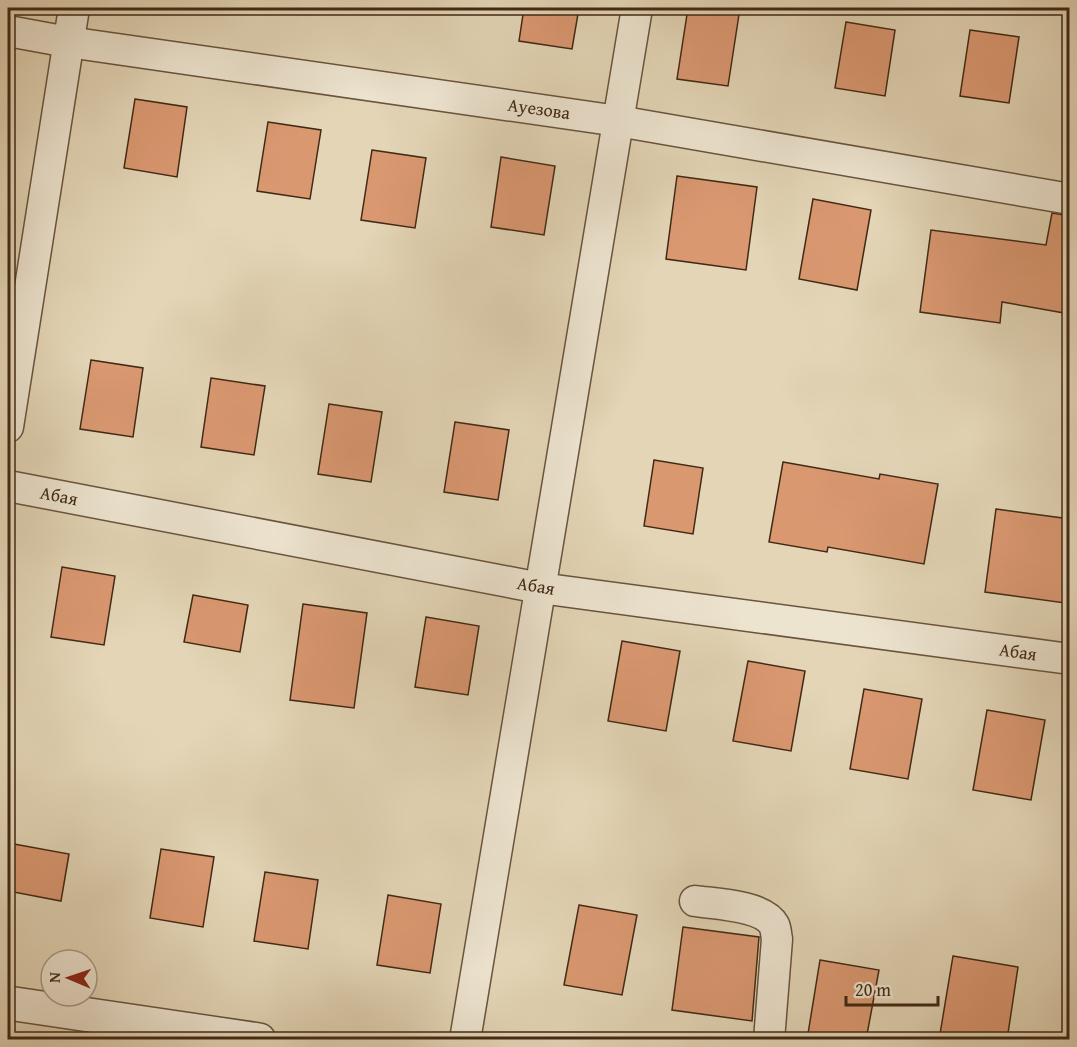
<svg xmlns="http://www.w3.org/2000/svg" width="1077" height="1047" viewBox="0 0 1077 1047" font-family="'Gentium Book Plus',serif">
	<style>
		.building { fill: #da9871; stroke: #402915; stroke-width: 1.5 }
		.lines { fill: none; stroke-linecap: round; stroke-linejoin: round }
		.minor-casing { stroke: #69543d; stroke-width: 33 }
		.tertiary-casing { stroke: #69543d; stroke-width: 36 }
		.minor { stroke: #ede4d0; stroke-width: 30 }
		.tertiary { stroke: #ede4d0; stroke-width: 33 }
		.labels { text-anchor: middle; stroke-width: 4.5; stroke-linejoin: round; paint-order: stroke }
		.street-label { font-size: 18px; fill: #402915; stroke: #ede4d0 }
	</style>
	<rect width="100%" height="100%" fill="#e3d5b6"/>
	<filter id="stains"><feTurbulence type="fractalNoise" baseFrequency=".00333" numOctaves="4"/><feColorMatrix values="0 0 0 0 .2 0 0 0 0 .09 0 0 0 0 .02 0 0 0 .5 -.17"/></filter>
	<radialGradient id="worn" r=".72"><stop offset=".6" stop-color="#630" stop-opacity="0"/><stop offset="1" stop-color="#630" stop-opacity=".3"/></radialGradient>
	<g class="building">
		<path d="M 524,8 L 579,8 L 572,49 L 519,41 Z"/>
		<path d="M 688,8 L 740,8 L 728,86 L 677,79 Z"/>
		<path d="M 846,22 L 895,30 L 885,96 L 835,88 Z"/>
		<path d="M 970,30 L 1019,37 L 1009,103 L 960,96 Z"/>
		<path d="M 135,99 L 187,107 L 177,177 L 124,168 Z"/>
		<path d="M 268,122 L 321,130 L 310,199 L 257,191 Z"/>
		<path d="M 372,150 L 426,158 L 415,228 L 361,220 Z"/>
		<path d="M 501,157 L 555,166 L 544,235 L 491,227 Z"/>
		<path d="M 677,176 L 757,187 L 746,270 L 666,259 Z"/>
		<path d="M 813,199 L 871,210 L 857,290 L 799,279 Z"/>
		<path d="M 1052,213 L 1070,216 L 1070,314 L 1002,302 L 1000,323 L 920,312 L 931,230 L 1046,245 Z"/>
		<path d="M 91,360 L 143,368 L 133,437 L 80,429 Z"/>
		<path d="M 211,378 L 265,386 L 254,455 L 201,447 Z"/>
		<path d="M 329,404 L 382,412 L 371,482 L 318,474 Z"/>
		<path d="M 455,422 L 509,430 L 498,500 L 444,492 Z"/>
		<path d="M 654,460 L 703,468 L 693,534 L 644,526 Z"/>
		<path d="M 783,462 L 879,479 L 880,474 L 938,484 L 924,564 L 828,547 L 827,552 L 769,542 Z"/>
		<path d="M 996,509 L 1070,519 L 1070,568 L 1065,603 L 985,592 Z"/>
		<path d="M 62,567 L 115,576 L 104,645 L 51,637 Z"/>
		<path d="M 193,595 L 248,605 L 240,652 L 184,642 Z"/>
		<path d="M 303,604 L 367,613 L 354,708 L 290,700 Z"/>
		<path d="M 426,617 L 479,626 L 468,695 L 415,687 Z"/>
		<path d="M 622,641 L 680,651 L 666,731 L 608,721 Z"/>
		<path d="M 748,661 L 805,671 L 791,751 L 733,741 Z"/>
		<path d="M 864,689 L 922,699 L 908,779 L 850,769 Z"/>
		<path d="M 987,710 L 1045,720 L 1031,800 L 973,790 Z"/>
		<path d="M 14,844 L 69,854 L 61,901 L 8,891 Z"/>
		<path d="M 161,849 L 214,857 L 203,927 L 150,918 Z"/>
		<path d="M 265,872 L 318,880 L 308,949 L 254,941 Z"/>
		<path d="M 388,895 L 441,904 L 430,973 L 377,965 Z"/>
		<path d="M 579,905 L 637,915 L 622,995 L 564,985 Z"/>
		<path d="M 683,927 L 759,937 L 752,1021 L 672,1010 Z"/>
		<path d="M 953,956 L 1018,967 L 1007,1040 L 939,1040 Z"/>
		<path d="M 820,960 L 879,970 L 866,1040 L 807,1040 Z"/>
	</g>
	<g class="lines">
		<defs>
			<g id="minor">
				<path d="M 8,31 L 68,42 L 618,121 L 1070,199"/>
				<path d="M 8,427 L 74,8"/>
				<path d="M 8,486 L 540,588 L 1070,659"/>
				<path d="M 695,901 C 715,904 763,905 774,925 C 776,928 776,935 777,939 L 769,1040"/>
				<path d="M 465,1040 L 637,8"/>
			</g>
			<path id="tertiary" d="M 8,1003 L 259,1040"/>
		</defs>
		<use href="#minor" class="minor-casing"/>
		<use href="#tertiary" class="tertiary-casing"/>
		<use href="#minor" class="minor"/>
		<use href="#tertiary" class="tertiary"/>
	</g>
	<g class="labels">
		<g class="street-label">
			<text transform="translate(539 109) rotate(8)" y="6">Ауезова</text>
			<text transform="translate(59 496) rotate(11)" y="6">Абая</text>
			<text transform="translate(536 586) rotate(10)" y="6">Абая</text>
			<text transform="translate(1018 652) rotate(8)" y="6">Абая</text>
		</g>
	</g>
	<rect width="1077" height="1047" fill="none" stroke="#e3d5b6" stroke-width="30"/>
	<rect x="9" y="9" width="1059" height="1029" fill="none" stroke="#402915" stroke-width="3"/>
	<rect x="15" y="15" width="1047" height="1017" fill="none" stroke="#402915" stroke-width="1.5"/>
	<g transform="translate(69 978) rotate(272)"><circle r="28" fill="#ede4d0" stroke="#a89985" stroke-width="1.5"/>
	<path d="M0-4.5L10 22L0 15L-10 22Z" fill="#8f2418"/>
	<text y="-9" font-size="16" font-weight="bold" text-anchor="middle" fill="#402915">N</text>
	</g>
	<path d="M846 996v9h92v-9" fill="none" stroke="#402915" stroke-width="3"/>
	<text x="855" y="996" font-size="18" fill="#402915" stroke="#ede4d0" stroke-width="4.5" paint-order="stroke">20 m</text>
	<rect width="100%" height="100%" filter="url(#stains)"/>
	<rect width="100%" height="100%" fill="url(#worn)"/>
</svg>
